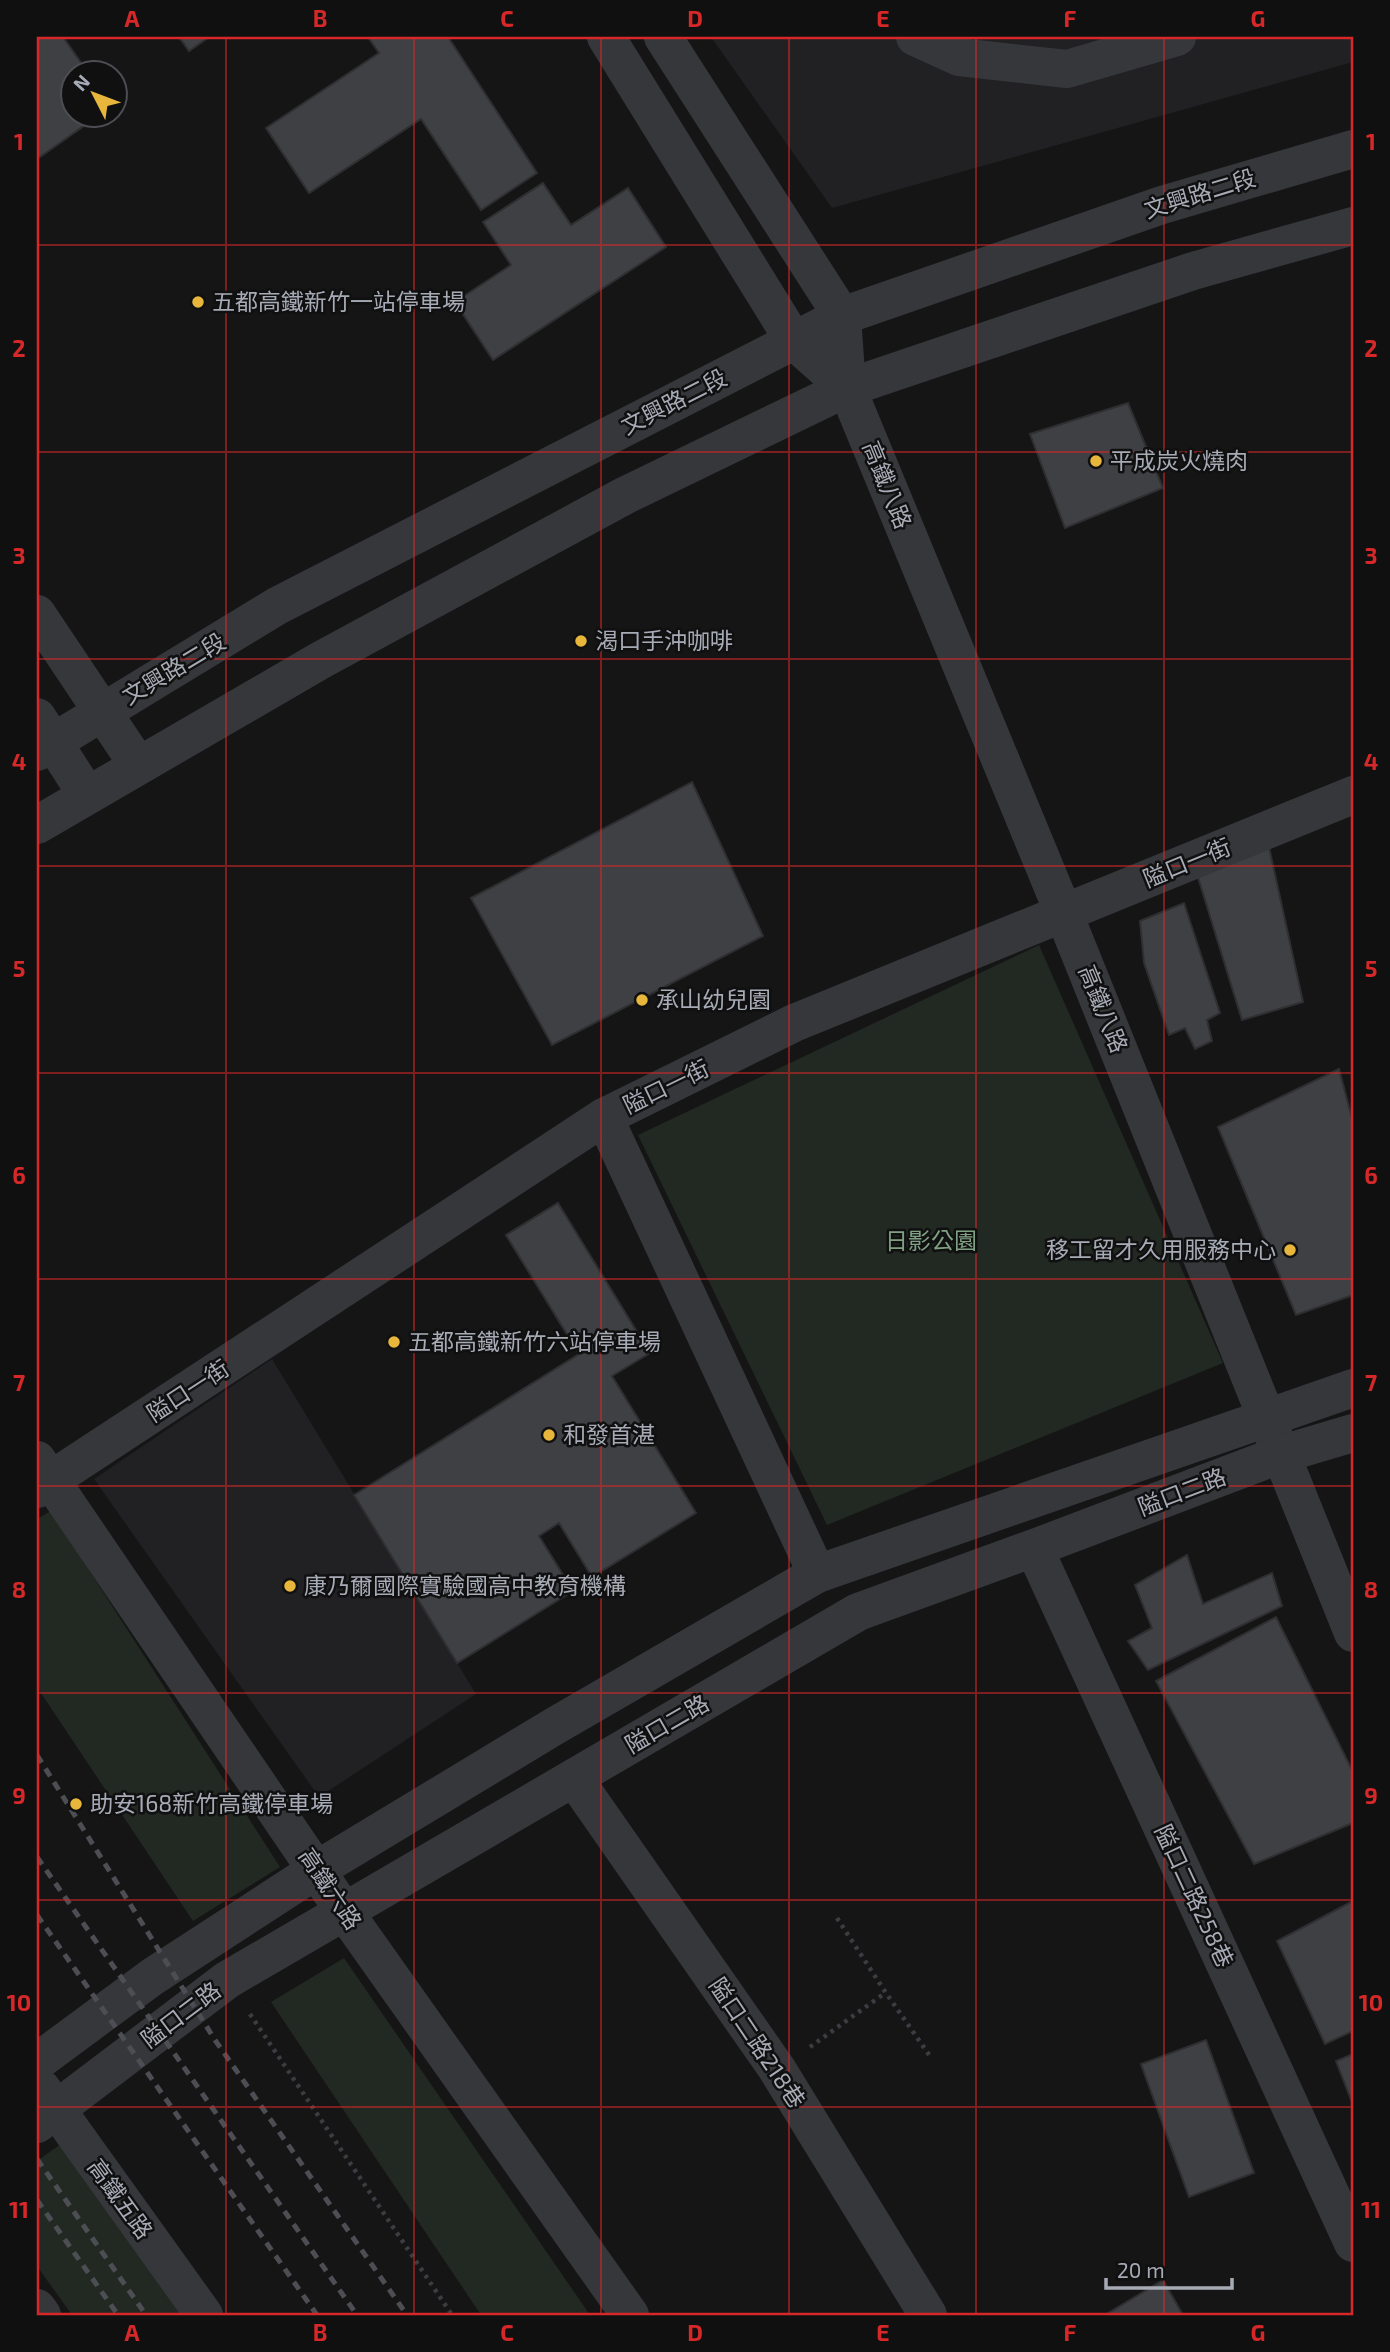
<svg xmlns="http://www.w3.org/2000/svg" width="1390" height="2352" viewBox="0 0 1390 2352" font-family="'Exo 2','Noto Sans TC',sans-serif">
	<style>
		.built { fill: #212123 }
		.green { fill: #212922 }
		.building { fill: #3f4043; stroke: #2f2f32; stroke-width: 2 }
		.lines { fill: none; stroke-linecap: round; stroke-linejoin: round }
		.path { stroke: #3c3d42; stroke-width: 4.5; stroke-dasharray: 3.5 5; stroke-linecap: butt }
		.minor { stroke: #36373b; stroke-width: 38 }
		.rail { stroke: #4d4e54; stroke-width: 5; stroke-dasharray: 9 7; stroke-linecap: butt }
		.grid { fill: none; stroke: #d62828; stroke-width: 2; stroke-opacity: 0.55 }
		.poi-dot { fill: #e8b63b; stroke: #101011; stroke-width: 2.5 }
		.labels { text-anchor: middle; stroke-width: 5; stroke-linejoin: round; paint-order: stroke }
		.street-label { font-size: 23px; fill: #a7abb6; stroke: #101011 }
		.poi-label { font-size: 23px; fill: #a7abb6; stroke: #101011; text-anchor: start }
		.park-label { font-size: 23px; fill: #7fa083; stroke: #101011 }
		.neatline { fill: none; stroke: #d62828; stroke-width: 2.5 }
		.grid-label { font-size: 23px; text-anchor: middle; font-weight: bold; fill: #d62828 }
	</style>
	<rect width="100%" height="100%" fill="#151516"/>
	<g class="built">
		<path d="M 711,37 L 1353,37 L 1353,62 L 832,208 Z"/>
		<path d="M 272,1359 L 476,1694 L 319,1797 L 94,1479 Z"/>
	</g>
	<g class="green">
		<path d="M 1039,945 L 1223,1363 L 827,1525 L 638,1135 Z"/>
		<path d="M 51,1511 L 280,1867 L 193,1921 L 37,1687 L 37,1519 Z"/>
		<path d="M 344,1958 L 590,2315 L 481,2315 L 271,2002 Z"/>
		<path d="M 65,2141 L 184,2315 L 72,2315 L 37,2266 L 37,2161 Z"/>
	</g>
	<g class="building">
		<path d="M 37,37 L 63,37 L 89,74 L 74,74 L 74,116 L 98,116 L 37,159 Z"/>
		<path d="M 179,37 L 209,37 L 189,51 Z"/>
		<path d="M 368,37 L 448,37 L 537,173 L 481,210 L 421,119 L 309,193 L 266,128 L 379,53 Z"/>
		<path d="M 543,183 L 571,225 L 628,188 L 666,247 L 493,360 L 455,302 L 511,265 L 483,222 Z"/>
		<path d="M 1128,403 L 1163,488 L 1065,528 L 1030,434 Z"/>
		<path d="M 692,782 L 763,936 L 552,1045 L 471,898 Z"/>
		<path d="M 1269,847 L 1303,1002 L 1242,1020 L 1197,874 Z"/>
		<path d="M 1184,903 L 1220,1013 L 1207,1020 L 1212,1041 L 1195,1049 L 1185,1028 L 1169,1035 L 1144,963 L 1140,921 Z"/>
		<path d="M 1339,1069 L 1353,1122 L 1353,1295 L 1296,1315 L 1218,1127 Z"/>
		<path d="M 558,1203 L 650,1353 L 612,1376 L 696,1513 L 592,1577 L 559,1523 L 539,1536 L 573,1591 L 457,1663 L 354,1495 L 579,1354 L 506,1235 Z"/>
		<path d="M 1187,1555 L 1203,1604 L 1272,1573 L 1282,1606 L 1148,1670 L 1128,1641 L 1152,1628 L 1135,1585 Z"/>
		<path d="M 1276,1617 L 1353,1772 L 1353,1823 L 1254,1864 L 1156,1681 Z"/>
		<path d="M 1353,1901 L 1353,2031 L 1325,2044 L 1277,1941 Z"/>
		<path d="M 1206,2040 L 1254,2173 L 1189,2197 L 1141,2064 Z"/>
		<path d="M 1353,2054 L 1353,2105 L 1336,2061 Z"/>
		<path d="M 1163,2280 L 1183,2315 L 1105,2315 Z"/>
	</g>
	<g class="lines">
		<g class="path">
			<path d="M 837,1918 L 886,1993 L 932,2059"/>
			<path d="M 250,2014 L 452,2315"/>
			<path d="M 810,2047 L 885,1993"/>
		</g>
		<g class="minor">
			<path d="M 606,37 L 794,341 L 847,388"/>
			<path d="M 663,37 L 842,316 L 847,388 L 1064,914 L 1353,1633"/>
			<path d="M 915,37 L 959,57 L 1067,69 L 1177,37"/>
			<path d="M 37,614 L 138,765"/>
			<path d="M 37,717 L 87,795"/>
			<path d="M 37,752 L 277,606 L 842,316 L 1162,205 L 1353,149"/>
			<path d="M 37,825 L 321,660 L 626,495 L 847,388 L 1193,271 L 1353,226"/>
			<path d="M 604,1117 L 817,1574"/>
			<path d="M 37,1460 L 344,1911 L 630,2315"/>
			<path d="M 37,1489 L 604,1117 L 794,1023 L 1353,795"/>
			<path d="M 1034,1548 L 1353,2243"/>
			<path d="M 574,1778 L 777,2069 L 928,2315"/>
			<path d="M 37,2062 L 152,1977 L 318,1869 L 553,1727 L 817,1574 L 1353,1388"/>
			<path d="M 42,2089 L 204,2315"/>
			<path d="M 37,2124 L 227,1980 L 858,1612 L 1034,1548 L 1282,1454 L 1353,1433"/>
			<path d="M 37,2308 L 42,2315"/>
		</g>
		<g class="rail">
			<path d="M 37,1755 L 215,2040 L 407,2315"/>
			<path d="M 37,1857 L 357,2315"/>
			<path d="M 37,1915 L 317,2315"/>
			<path d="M 37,2159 L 146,2315"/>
			<path d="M 37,2200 L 118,2315"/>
		</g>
	</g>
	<path class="grid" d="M 226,37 L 226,2315M 414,37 L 414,2315M 601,37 L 601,2315M 789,37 L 789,2315M 976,37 L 976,2315M 1164,37 L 1164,2315M 37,245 L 1353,245M 37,452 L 1353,452M 37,659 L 1353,659M 37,866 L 1353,866M 37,1073 L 1353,1073M 37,1279 L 1353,1279M 37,1486 L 1353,1486M 37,1693 L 1353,1693M 37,1900 L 1353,1900M 37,2107 L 1353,2107"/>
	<g class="poi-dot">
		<circle cx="198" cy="302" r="7"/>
		<circle cx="1096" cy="461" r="7"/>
		<circle cx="581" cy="641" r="7"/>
		<circle cx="642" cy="1000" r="7"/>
		<circle cx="1290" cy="1250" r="7"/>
		<circle cx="394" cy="1342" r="7"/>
		<circle cx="549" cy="1435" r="7"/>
		<circle cx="290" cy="1586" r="7"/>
		<circle cx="76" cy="1804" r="7"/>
	</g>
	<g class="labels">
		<g class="street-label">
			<text transform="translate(1200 194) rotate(-17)" y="8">文興路二段</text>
			<text transform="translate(674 402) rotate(-27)" y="8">文興路二段</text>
			<text transform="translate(887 485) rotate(68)" y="8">高鐵八路</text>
			<text transform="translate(174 669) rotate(-31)" y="8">文興路二段</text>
			<text transform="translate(1187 863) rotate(-22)" y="8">隘口一街</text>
			<text transform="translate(1103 1009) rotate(68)" y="8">高鐵八路</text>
			<text transform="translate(666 1087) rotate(-26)" y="8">隘口一街</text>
			<text transform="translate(188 1391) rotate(-33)" y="8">隘口一街</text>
			<text transform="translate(1182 1492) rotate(-21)" y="8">隘口二路</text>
			<text transform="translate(667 1724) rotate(-30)" y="8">隘口二路</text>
			<text transform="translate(330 1889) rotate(56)" y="8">高鐵六路</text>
			<text transform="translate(1194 1896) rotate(65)" y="8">隘口二路258巷</text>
			<text transform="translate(181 2015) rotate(-37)" y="8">隘口二路</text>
			<text transform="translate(757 2043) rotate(56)" y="8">隘口二路218巷</text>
			<text transform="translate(120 2199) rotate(54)" y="8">高鐵五路</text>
		</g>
		<g class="poi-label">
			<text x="212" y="310">五都高鐵新竹一站停車場</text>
			<text x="1110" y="469">平成炭火燒肉</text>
			<text x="595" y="649">渴口手沖咖啡</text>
			<text x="656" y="1008">承山幼兒園</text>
			<text x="1276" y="1258" text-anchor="end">移工留才久用服務中心</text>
			<text x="408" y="1350">五都高鐵新竹六站停車場</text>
			<text x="563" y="1443">和發首湛</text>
			<text x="304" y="1594">康乃爾國際實驗國高中教育機構</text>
			<text x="90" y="1812">助安168新竹高鐵停車場</text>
		</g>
		<g class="park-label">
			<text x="931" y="1249">日影公園</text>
		</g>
	</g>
	<rect width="1390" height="2352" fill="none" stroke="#101011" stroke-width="77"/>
	<g transform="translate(94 94) rotate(312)"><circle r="33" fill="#101011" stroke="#4c4e53" stroke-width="2"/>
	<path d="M0-5L12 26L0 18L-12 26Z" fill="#e8b63b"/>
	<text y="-10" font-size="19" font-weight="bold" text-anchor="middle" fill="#a7abb6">N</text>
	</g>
	<path d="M1106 2278v10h126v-10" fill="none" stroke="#a7abb6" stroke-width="3.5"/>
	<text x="1117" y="2278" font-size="21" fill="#a7abb6" stroke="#101011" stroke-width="5" paint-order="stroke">20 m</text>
	<rect x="38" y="38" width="1314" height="2276" class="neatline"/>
	<g class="grid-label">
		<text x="132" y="27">A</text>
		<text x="320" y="27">B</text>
		<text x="507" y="27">C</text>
		<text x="695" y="27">D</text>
		<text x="883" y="27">E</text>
		<text x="1070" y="27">F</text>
		<text x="1258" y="27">G</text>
		<text x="19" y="150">1</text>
		<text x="1371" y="150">1</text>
		<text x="19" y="357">2</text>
		<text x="1371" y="357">2</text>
		<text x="19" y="564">3</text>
		<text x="1371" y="564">3</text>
		<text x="19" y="770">4</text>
		<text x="1371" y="770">4</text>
		<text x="19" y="977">5</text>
		<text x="1371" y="977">5</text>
		<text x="19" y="1184">6</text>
		<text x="1371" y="1184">6</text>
		<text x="19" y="1391">7</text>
		<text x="1371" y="1391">7</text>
		<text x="19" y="1598">8</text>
		<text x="1371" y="1598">8</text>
		<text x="19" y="1804">9</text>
		<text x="1371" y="1804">9</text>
		<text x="19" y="2011">10</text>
		<text x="1371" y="2011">10</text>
		<text x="19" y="2218">11</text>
		<text x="1371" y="2218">11</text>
		<text x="132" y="2341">A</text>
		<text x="320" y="2341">B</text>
		<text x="507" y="2341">C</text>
		<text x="695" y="2341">D</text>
		<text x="883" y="2341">E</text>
		<text x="1070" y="2341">F</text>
		<text x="1258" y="2341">G</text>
	</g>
</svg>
